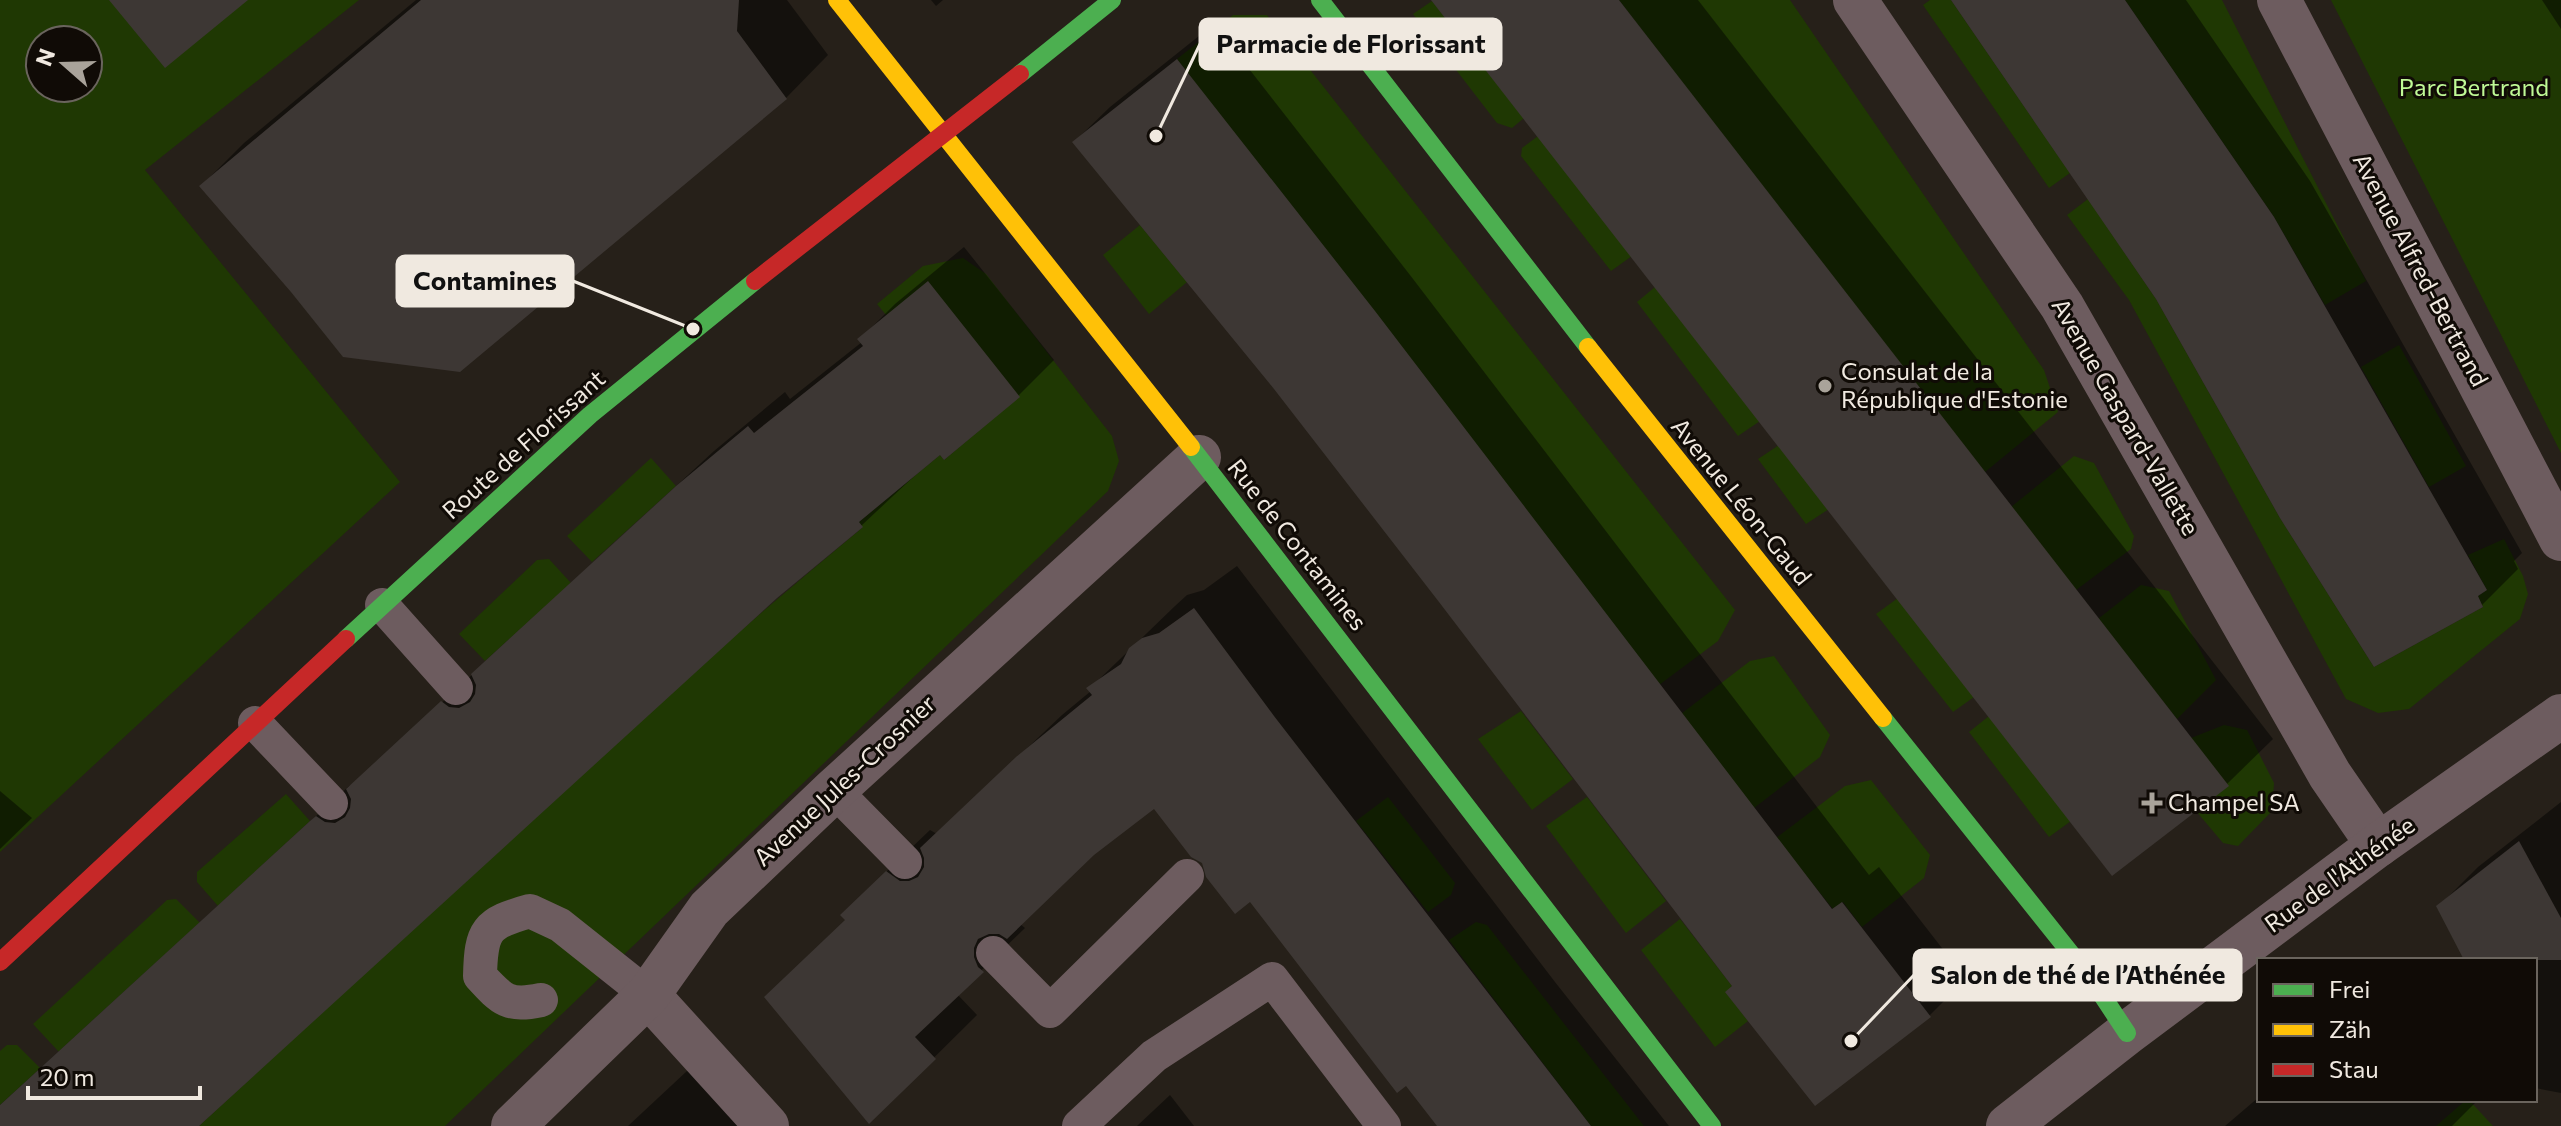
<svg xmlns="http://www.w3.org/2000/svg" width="2561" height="1126" viewBox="0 0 2561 1126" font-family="Commissioner,sans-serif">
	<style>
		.green { fill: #1f3803; fill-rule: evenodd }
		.shadow { fill: #0007 }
		.building { fill: #3d3734 }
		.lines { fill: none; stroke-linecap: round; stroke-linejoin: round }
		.lane { stroke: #6d5c5f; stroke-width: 34 }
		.street { stroke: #6d5c5f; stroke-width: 44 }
		.fast { stroke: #4caf50; stroke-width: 18 }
		.slow { stroke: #ffc107; stroke-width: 18 }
		.jam { stroke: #c62828; stroke-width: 18 }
		.poi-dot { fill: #a9a39a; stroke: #100b06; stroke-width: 3 }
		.labels { text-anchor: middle; stroke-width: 6; stroke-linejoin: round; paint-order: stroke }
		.park-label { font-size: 24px; fill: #bff996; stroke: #100b06 }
		.street-label { font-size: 24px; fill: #f0e9e0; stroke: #100b06 }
		.poi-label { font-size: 24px; fill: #f0e9e0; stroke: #100b06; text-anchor: start }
		.leader { fill: none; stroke: #f0e9e0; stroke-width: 3 }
		.callout-dot { fill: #f0e9e0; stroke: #100b06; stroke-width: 3 }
		.callout { fill: #f0e9e0; stroke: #f0e9e0; stroke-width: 3 }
		.callout-label { font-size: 26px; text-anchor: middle; font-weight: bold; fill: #111 }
	</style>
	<rect width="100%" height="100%" fill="#262019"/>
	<g class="green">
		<path d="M 0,0 L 359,0 L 145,170 L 400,482 L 0,852 ZM 40,40 L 88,40 L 88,88 L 40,88 Z"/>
		<path d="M 1619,0 L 1790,0 L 2044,370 L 2058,412 L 1985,472 L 1820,262 Z"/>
		<path d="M 1930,0 L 1951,0 L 2070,173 L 2049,188 L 1923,5 Z"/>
		<path d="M 2125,0 L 2222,0 L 2366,281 L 2325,305 L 2274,217 Z"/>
		<path d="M 2331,0 L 2561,0 L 2561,453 Z"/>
		<path d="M 1432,1 L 1524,118 L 1512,128 L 1497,123 L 1413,14 Z"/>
		<path d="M 1233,15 L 1267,15 L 1735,610 L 1718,641 L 1659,685 L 1177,59 Z"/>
		<path d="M 1538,136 L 1632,256 L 1611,271 L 1521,156 L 1522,148 Z"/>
		<path d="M 2088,199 L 2156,299 L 2280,518 L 2374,667 L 2483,607 L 2478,596 L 2487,590 L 2468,555 L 2504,539 L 2523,576 L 2528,594 L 2520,619 L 2409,709 L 2378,713 L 2346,699 L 2129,300 L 2067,215 Z"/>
		<path d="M 1140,225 L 1187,282 L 1149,314 L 1103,255 Z"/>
		<path d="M 963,258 L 986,274 L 1112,436 L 1119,461 L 1108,491 L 445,1126 L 199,1126 C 418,924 633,717 862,528 L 859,522 L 940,455 L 944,460 L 1019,397 L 886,315 L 877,304 L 923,266 Z"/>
		<path d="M 1655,287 L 1760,421 L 1738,436 L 1637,302 Z"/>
		<path d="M 2399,345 L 2466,466 L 2429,487 L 2361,367 Z"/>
		<path d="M 1779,445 L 1829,509 L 1806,524 L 1758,459 Z"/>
		<path d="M 2074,456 L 2094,463 L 2134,536 L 2131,549 L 2076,590 L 2011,507 Z"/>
		<path d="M 651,458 L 676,486 L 592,562 L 567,536 Z"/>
		<path d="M 549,559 L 571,583 L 485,661 L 459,634 L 537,560 Z"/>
		<path d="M 2141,585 L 2169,591 L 2216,680 L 2177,719 L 2098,619 Z"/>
		<path d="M 1898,598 L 1974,697 L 1953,712 L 1876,614 Z"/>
		<path d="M 1774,656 L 1830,735 L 1820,757 L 1754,808 L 1681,714 L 1750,661 Z"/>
		<path d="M 1521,711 L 1573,779 L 1532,810 L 1478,739 Z"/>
		<path d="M 1989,716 L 2071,821 L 2049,837 L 1969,732 Z"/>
		<path d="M 2224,725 L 2247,730 L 2274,783 L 2272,811 L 2238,846 L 2223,843 L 2196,811 L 2191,738 Z"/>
		<path d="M 1871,780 L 1930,855 L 1924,878 L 1862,927 L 1843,902 L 1833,909 L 1776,838 L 1845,786 Z"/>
		<path d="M 286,794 L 310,821 L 218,906 L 197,882 L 197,872 Z"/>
		<path d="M 1388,797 L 1455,883 L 1451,895 L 1428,912 L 1356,821 Z"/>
		<path d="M 1587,797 L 1666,901 L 1626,933 L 1546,826 Z"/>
		<path d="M 176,899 L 200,923 L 59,1052 L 33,1024 L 167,900 Z"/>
		<path d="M 1680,919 L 1732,986 L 1726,992 L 1748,1021 L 1715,1047 L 1641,950 Z"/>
		<path d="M 1476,922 L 1487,925 L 1644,1126 L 1591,1126 L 1449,940 Z"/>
		<path d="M 7,1045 L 17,1045 L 41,1069 L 0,1105 L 0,1051 Z"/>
		<path d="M 2466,1100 L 2469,1100 L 2493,1126 L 2436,1126 Z"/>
	</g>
	<g class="shadow">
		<path d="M 416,0 L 787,0 L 828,55 L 786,98 L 292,291 L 201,186 L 244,143 Z"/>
		<path d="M 931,0 L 943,0 L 936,6 Z"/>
		<path d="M 1433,0 L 1698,0 L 2273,739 L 2227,784 Z"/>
		<path d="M 1954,0 L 2186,0 L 2310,181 L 2522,553 L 2514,561 L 2518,569 L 2482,605 L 2375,664 L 2158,298 Z"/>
		<path d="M 2542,0 L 2561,0 L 2561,29 Z"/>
		<path d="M 1214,24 L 1410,275 L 1869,875 L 1879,867 L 1966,979 L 1930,1015 L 1815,1103 L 1734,986 L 1276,388 L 1074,142 L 1110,107 Z"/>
		<path d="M 964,247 L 1054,360 L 1018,396 L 940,452 L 861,526 L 776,597 L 196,1126 L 0,1126 L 0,1105 L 349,786 L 355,783 L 714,451 L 785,392 L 790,399 L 862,342 L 860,339 L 895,304 Z"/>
		<path d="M 1237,566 L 1555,982 L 1669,1126 L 1438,1126 L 1406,1083 L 1251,900 L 1203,861 L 1154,806 L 1093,853 L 1020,924 L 1025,928 L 957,994 L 977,1015 L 869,1122 L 846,919 L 886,872 L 930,830 L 937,834 L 1062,715 L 1091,691 L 1089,689 L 1175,606 L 1187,595 L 1204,590 Z"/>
		<path d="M 0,791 L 32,818 L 0,849 Z"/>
		<path d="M 2561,802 L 2561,1093 L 2535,1088 L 2535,960 L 2466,960 L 2439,906 L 2478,867 Z"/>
		<path d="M 702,1057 L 767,1126 L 628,1126 Z"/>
		<path d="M 1170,1095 L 1194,1126 L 1137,1126 Z"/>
		<path d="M 2259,1097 L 2259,1100 L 2478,1100 L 2452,1126 L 2225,1126 Z"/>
	</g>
	<g class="building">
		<path d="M 109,0 L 248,0 L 165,68 Z"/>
		<path d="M 421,0 L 739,0 L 737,31 L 787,99 L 460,372 L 343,357 L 291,292 L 199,186 Z"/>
		<path d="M 1431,0 L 1619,0 L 2229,786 L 2112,876 Z"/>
		<path d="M 1951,0 L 2125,0 L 2274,217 L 2487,590 L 2478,596 L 2483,607 L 2374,667 L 2280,518 L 2156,299 Z"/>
		<path d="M 1177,59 L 1375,311 L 1832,909 L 1842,902 L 1931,1017 L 1815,1106 L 1725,992 L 1732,986 L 1439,602 L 1274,389 L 1072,142 Z"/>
		<path d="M 928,281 L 1020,397 L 944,460 L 940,455 L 859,522 L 863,527 L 777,598 L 199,1126 L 0,1126 L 0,1105 L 310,821 L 316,816 L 325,822 L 335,823 L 345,817 L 350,808 L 351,799 L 346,789 L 441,701 L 449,707 L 459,708 L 470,702 L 475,694 L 476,685 L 471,674 L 676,486 L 748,426 L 754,433 L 863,346 L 857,339 Z"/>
		<path d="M 1194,608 L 1274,716 L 1591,1126 L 1437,1126 L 1406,1086 L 1397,1093 L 1250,902 L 1235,914 L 1206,877 L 1202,863 L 1191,857 L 1154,809 L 1094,855 L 1007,939 L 999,934 L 989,934 L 978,939 L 974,948 L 974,957 L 978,967 L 984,972 L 915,1037 L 936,1059 L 869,1124 L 764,997 L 845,920 L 840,915 L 886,871 L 900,881 L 909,881 L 918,877 L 924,867 L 924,858 L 920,848 L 1016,757 L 1092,695 L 1086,688 L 1121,664 L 1129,648 L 1142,638 L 1159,633 Z"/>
		<path d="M 2519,841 L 2561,918 L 2561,960 L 2464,960 L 2436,906 Z"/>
	</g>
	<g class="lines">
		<g class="lane">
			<path d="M 382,605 L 456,688"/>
			<path d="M 255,723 L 331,803"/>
			<path d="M 834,790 L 905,862"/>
			<path d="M 993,953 L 1050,1011 L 1187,876"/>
			<path d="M 541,1000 C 508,1007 502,1000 480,976 C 481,930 486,923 530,911 L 560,925 L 648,995"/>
			<path d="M 1079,1126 L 1154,1056 L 1272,979 L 1384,1126"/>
		</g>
		<g class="street">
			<path d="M 1855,0 L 2062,306 L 2330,775 L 2378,845"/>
			<path d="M 2279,0 L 2561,539"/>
			<path d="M 648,995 L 767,1126"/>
			<path d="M 513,1126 L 648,995 L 709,909 L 834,790 L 1199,457"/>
			<path d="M 2008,1126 L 2127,1033 L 2378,845 L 2561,716"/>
		</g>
		<g class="fast">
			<path d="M 1320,0 L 1588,347"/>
			<path d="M 1020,74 L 1112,0"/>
			<path d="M 1191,447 L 1712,1126"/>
			<path d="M 346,639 L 590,415 L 755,281"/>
			<path d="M 1883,718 L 2092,980 L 2127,1033"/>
		</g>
		<g class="slow">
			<path d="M 837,0 L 1191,447"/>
			<path d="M 1588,347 L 1883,718"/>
		</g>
		<g class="jam">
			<path d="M 755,281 L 1020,74"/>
			<path d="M 0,962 L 346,639"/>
		</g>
	</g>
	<g class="poi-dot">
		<circle cx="1825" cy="386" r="8"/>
		<path d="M2148 791h8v8h8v8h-8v8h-8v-8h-8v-8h8z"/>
	</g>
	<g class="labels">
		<g class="park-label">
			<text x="2474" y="96">Parc Bertrand</text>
		</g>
		<g class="street-label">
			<text transform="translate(2420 270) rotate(62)" y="8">Avenue Alfred-Bertrand</text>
			<text transform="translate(2125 417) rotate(60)" y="8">Avenue Gaspard-Vallette</text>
			<text transform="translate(524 445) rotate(-42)" y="8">Route de Florissant</text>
			<text transform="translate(1741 502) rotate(51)" y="8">Avenue Léon-Gaud</text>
			<text transform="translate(1297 545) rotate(52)" y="8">Rue de Contamines</text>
			<text transform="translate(845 781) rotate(-43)" y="8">Avenue Jules-Crosnier</text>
			<text transform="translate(2340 875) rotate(-36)" y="8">Rue de l'Athénée</text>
		</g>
		<g class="poi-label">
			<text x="1841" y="380">Consulat de la<tspan x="1841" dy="28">République d'Estonie</tspan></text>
			<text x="2168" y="811">Champel SA</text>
		</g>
	</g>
	<path class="leader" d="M1156 136L1200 44M693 329L573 281M1851 1041L1914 975"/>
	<g class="callout-dot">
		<circle cx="1156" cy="136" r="8"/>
		<circle cx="693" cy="329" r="8"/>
		<circle cx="1851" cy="1041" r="8"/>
	</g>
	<g class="callout">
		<rect x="1200" y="19" width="301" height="50" rx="8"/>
		<rect x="397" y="256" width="176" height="50" rx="8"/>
		<rect x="1914" y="950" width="327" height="50" rx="8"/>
	</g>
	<g class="callout-label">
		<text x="1351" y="53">Parmacie de Florissant</text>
		<text x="485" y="290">Contamines</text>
		<text x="2078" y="984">Salon de thé de l’Athénée</text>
	</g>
	<rect x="2257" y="958" width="280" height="144" fill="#100b06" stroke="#6a645d" stroke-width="2"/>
	<rect x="2273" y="984" width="40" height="12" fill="#4caf50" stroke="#6a645d" stroke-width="2"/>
	<text x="2329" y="998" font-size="24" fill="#f0e9e0">Frei</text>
	<rect x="2273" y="1024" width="40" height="12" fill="#ffc107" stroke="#6a645d" stroke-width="2"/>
	<text x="2329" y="1038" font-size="24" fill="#f0e9e0">Zäh</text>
	<rect x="2273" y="1064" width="40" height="12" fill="#c62828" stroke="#6a645d" stroke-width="2"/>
	<text x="2329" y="1078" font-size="24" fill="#f0e9e0">Stau</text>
	<g transform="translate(64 64) rotate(290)"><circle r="38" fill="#100b06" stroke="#6a645d" stroke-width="2"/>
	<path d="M0-6L14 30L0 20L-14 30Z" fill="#a9a39a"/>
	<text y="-12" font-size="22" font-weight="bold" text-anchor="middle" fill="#f0e9e0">N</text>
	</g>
	<path d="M28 1086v12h172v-12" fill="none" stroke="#f0e9e0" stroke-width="4"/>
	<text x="40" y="1086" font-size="24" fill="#f0e9e0" stroke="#100b06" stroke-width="6" paint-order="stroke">20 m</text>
</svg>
